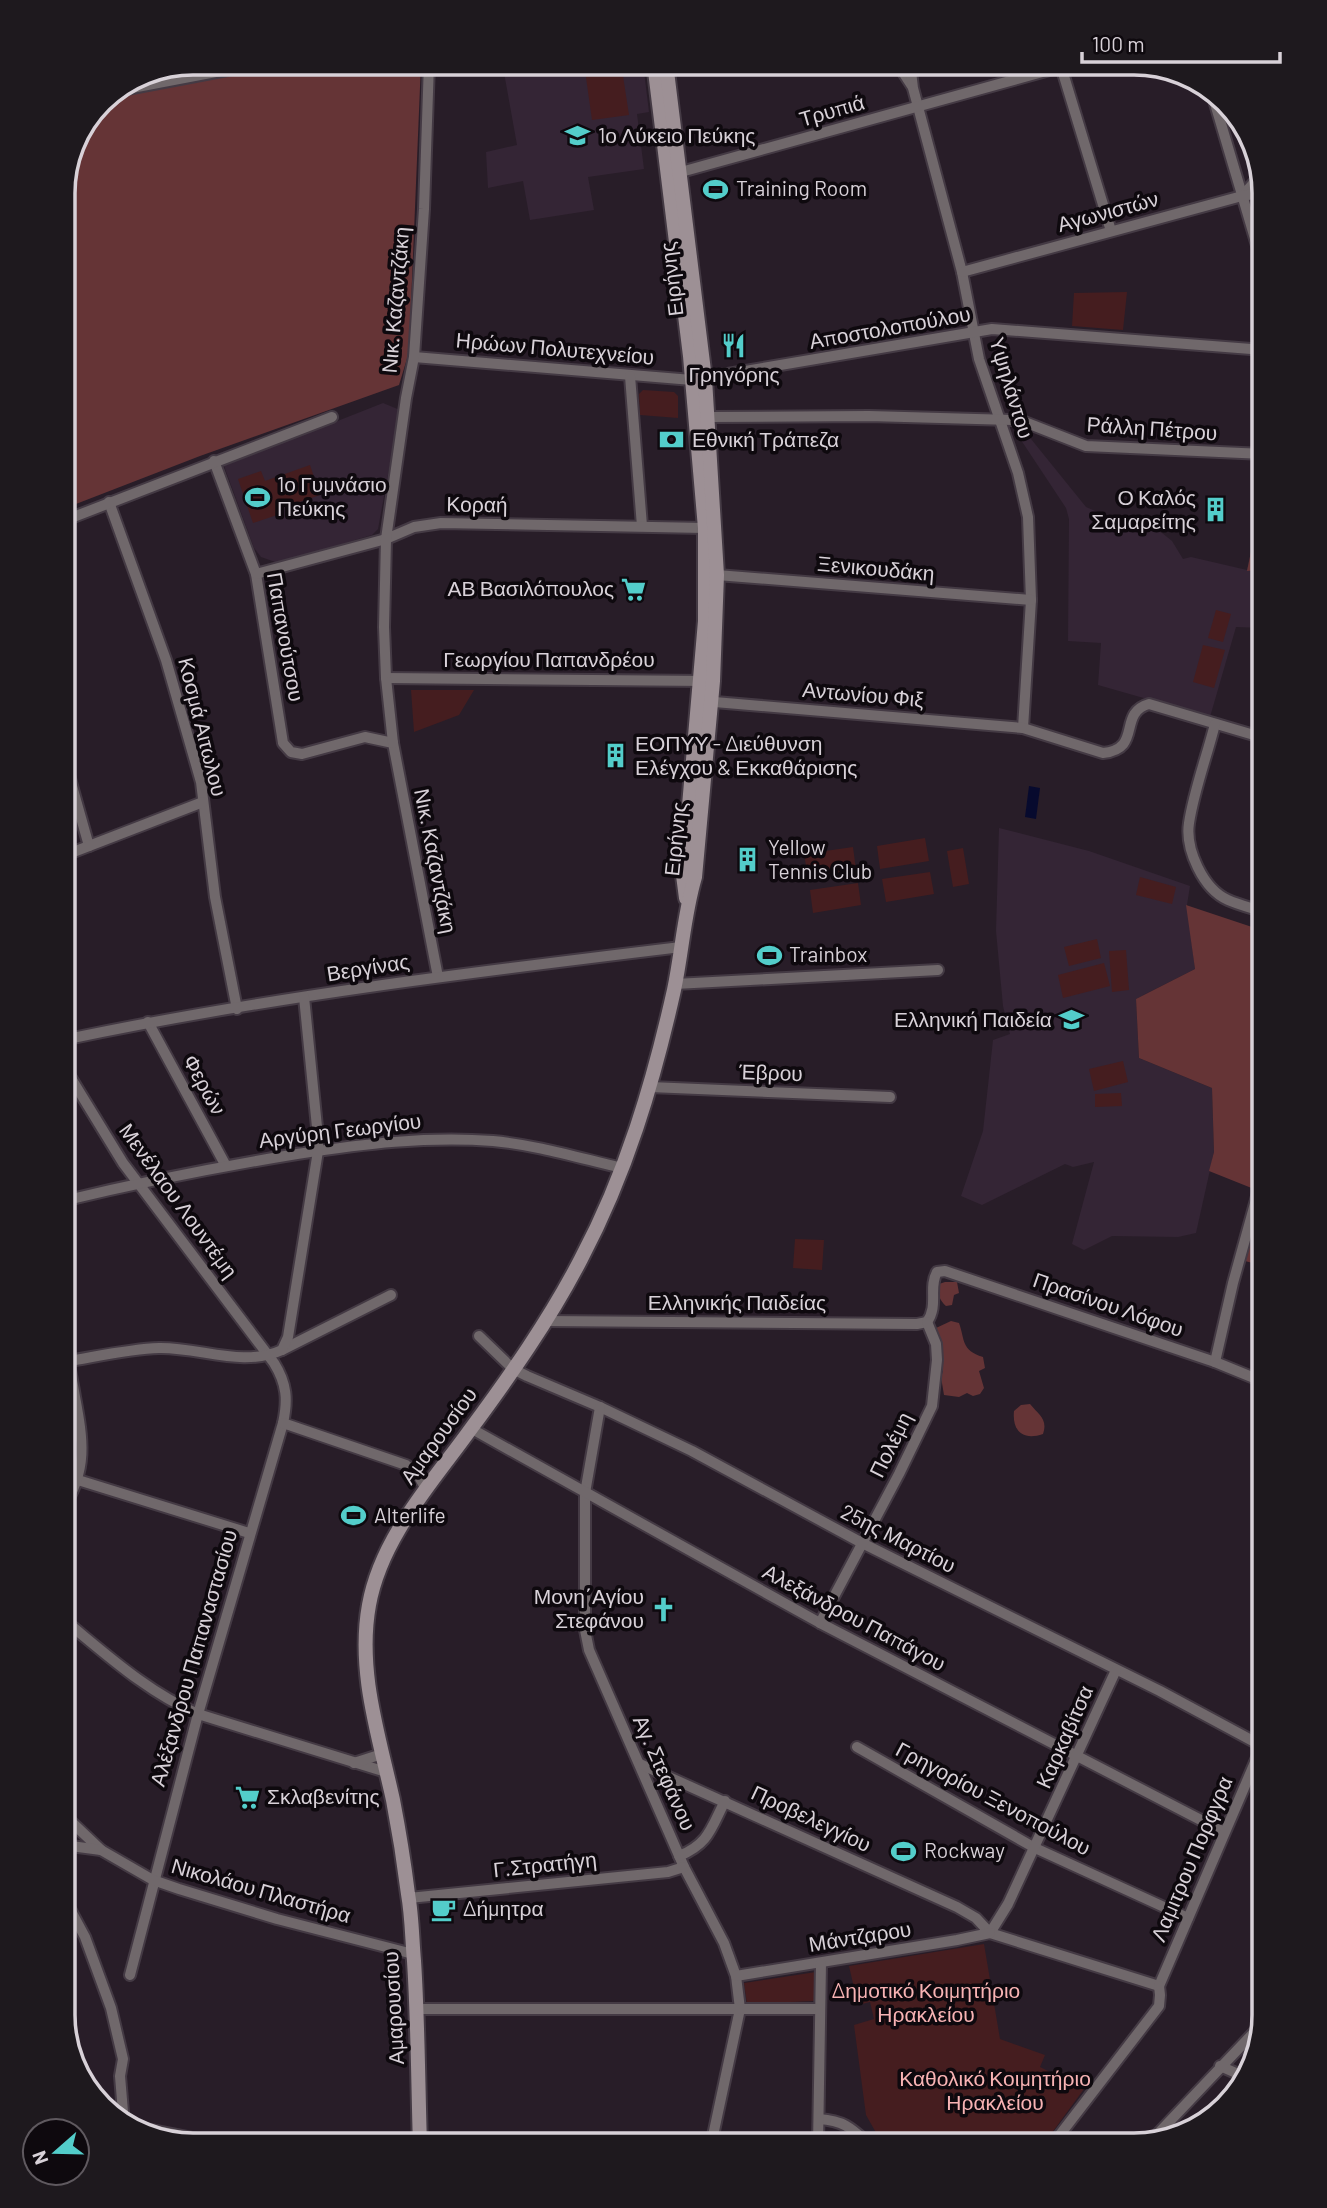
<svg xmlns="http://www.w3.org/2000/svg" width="1327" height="2208" viewBox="0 0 1327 2208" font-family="Barlow,sans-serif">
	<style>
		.built { fill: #342535 }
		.green { fill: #451d1f }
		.forest { fill: #653436 }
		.water { fill: #070a2e }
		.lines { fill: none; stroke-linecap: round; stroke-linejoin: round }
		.street-casing { stroke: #443a44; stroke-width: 14 }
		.secondary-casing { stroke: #443a44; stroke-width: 18 }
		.street { stroke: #70686b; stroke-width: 10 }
		.secondary { stroke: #9d9095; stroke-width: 14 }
		.labels { text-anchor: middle; stroke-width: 7; stroke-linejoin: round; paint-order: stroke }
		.street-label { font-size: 21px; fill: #d8d1d8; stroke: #0e090e }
		.poi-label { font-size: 21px; fill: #d8d1d8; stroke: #0e090e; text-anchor: start }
		.park-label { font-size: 21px; fill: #f8b3b4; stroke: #0e090e }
		.rim { fill: none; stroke: #d8d1d8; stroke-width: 3.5 }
	</style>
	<rect width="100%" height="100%" fill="#281d28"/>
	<g class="built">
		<path d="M 513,63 L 643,63 L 649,112 L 637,114 L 644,169 L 588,177 L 594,210 L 530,220 L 523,181 L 488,188 L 486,152 L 517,145 L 503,67 Z"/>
		<path d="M 383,403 L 400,410 L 378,529 L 372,535 L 278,563 L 261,557 L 254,548 L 224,466 Z"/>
		<path d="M 1027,434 L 1086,507 L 1107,516 L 1142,524 L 1162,533 L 1172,541 L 1183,559 L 1191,557 L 1247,570 L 1264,490 L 1264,628 L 1236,627 L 1210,717 L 1098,685 L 1101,643 L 1068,641 L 1069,519 L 1066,508 L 1021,440 Z"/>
		<path d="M 999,828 L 1089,851 L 1190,886 L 1187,905 L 1195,969 L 1136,999 L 1139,1058 L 1212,1088 L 1214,1152 L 1196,1233 L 1178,1237 L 1112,1236 L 1084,1250 L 1072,1244 L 1094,1162 L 1073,1167 L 1065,1164 L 982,1205 L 961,1196 L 983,1131 L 993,1040 L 1010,1034 L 1003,1006 L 996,931 Z"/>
	</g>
	<g class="green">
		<path d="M 584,63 L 621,63 L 629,115 L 592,120 Z"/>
		<path d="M 1127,292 L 1123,330 L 1072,326 L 1074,293 Z"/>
		<path d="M 643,390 L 674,392 L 678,396 L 678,418 L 640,415 L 639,394 Z"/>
		<path d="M 310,465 L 320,495 L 276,510 L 277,515 L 253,523 L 238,479 L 261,471 L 265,481 Z"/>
		<path d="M 1216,610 L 1231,614 L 1223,642 L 1208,638 Z"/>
		<path d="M 1203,645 L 1225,650 L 1214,688 L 1193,682 Z"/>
		<path d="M 411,690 L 474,690 L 459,715 L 414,732 Z"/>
		<path d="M 925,838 L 929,861 L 880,869 L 877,846 Z"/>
		<path d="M 853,847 L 856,870 L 808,877 L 804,854 Z"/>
		<path d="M 963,848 L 969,884 L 953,887 L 947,851 Z"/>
		<path d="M 930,872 L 934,894 L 886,902 L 882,879 Z"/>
		<path d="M 1140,877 L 1176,887 L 1172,904 L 1136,895 Z"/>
		<path d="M 858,883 L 861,905 L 813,913 L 810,890 Z"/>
		<path d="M 1097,939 L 1101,958 L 1069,966 L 1064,947 Z"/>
		<path d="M 1126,950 L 1129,990 L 1112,992 L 1109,951 Z"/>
		<path d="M 1104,963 L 1110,986 L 1063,998 L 1058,975 Z"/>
		<path d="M 1123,1061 L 1128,1082 L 1094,1091 L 1089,1069 Z"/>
		<path d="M 1121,1093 L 1122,1106 L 1095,1107 L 1095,1094 Z"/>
		<path d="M 795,1239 L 824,1240 L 822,1270 L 793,1268 Z"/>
		<path d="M 1264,1402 L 1264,1483 L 1250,1477 Z"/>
		<path d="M 984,1944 L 1000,2039 L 1045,2055 L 1040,2067 L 1084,2089 L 1043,2145 L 995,2145 L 973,2139 L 973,2145 L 883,2145 L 866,2115 L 854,2025 L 874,2019 L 870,2002 L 858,2005 L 849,1966 Z"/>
		<path d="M 816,1972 L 815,2001 L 747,2004 L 744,1983 Z"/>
	</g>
	<g class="forest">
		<path d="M 290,63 L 421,63 L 409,352 L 399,385 L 200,456 L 63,509 L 63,185 L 101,101 C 162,79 228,79 290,63 Z"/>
		<path d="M 1264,490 L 1264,569 L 1247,571 Z"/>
		<path d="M 1186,905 L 1264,931 L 1264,1152 L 1254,1189 L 1209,1171 L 1214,1152 L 1212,1088 L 1139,1058 L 1136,999 L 1195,969 Z"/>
		<path d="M 1264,1191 L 1264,1266 L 1245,1261 Z"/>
		<path d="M 945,1282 L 957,1282 L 959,1293 L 954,1295 L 952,1305 L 946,1306 C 940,1301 936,1292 939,1284 Z"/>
		<path d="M 951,1321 L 959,1323 C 965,1340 961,1350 983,1357 L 985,1368 L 979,1371 L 984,1388 L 980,1394 L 973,1396 L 967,1393 L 959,1397 L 944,1395 L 941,1377 L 943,1371 L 936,1328 Z"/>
		<path d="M 1030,1404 C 1039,1415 1048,1419 1043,1434 C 1023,1441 1012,1431 1014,1411 L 1021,1405 Z"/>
	</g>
	<g class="water">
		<path d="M 1029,786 L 1040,788 L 1036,819 L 1025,817 Z"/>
		<path d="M 560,1858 L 561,1871 L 535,1874 L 533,1861 Z"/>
	</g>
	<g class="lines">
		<defs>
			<g id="street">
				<path d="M 897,63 L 912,86"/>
				<path d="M 910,63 L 913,88 L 962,272 L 979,359 L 1018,473 L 1028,517 L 1031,600 L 1023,728"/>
				<path d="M 1060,63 L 1111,231"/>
				<path d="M 1211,90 L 1264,269"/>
				<path d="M 116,91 L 264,63"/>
				<path d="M 681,172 L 1075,63"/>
				<path d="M 1242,196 L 1260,176"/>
				<path d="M 962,272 L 1242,196 L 1264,192"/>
				<path d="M 414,357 L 692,380 L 992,329 L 1264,350"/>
				<path d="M 630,376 L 642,526"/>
				<path d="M 709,417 L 869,416 L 1012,420 L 1022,421 L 1086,446 L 1264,454"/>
				<path d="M 214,461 L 256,574 L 283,743 L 291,752 L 302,754 L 365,737 L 393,743 L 438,977"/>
				<path d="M 109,502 L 166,660 L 201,782 L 215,897 L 237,1009"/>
				<path d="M 63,521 L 332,417"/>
				<path d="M 256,574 L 386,539 L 414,527 L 441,523 L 705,528"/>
				<path d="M 717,575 L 1031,600"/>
				<path d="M 386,678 L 707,681"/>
				<path d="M 703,701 L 1023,728 L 1103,753 C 1143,749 1117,713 1149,704 L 1264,738"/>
				<path d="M 1215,724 C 1207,756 1194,790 1189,823 C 1185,849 1203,889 1228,900 C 1239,905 1252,908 1264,912"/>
				<path d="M 393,743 L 386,678 L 384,627 L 386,539 L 406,398 L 414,357 L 424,209 L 429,63"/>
				<path d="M 63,754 L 89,846"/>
				<path d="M 63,856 L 203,802"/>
				<path d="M 675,984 L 938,970"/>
				<path d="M 148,1022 L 226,1166"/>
				<path d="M 63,1040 C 267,997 474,972 681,947"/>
				<path d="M 63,1065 L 123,1163 L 274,1363 C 287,1384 288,1400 283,1423 L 198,1714 L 130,1975"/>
				<path d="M 650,1087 L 890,1097"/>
				<path d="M 63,1201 C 141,1182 218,1167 297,1154 C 363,1144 426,1136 493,1141 C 537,1145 579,1158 622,1168"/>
				<path d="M 545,1321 L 917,1324 L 927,1322"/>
				<path d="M 927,1322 C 939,1305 928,1288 937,1272 L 945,1271 L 1215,1362 L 1264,1382"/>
				<path d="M 479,1336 L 513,1369 L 527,1376 L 600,1407 L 692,1451 L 862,1543 L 1160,1691 L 1264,1747"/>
				<path d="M 282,1350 L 391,1295"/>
				<path d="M 63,1362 C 95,1357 128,1349 159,1348 C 200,1347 243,1368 282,1350 L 288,1337 L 318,1151 L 318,1137 L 304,997"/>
				<path d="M 1215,1362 L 1233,1283 L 1264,1171"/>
				<path d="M 600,1407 L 585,1493 L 585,1630 L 589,1650 L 684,1867 L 724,1943 L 736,1976 L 740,2009 L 711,2145"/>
				<path d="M 283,1423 L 406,1465 L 418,1475 L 426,1489"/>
				<path d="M 472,1429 L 820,1623 L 1224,1832"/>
				<path d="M 78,1480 L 249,1533"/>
				<path d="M 63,1508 C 88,1470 83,1440 75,1397 C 72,1379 69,1361 63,1344"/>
				<path d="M 63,1619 C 106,1654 147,1692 198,1714 L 386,1772"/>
				<path d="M 820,1623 L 899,1474 L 932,1406 L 937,1360 L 936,1344 L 927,1322"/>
				<path d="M 857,1747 L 1035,1848 L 1188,1918"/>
				<path d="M 354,1763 L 382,1754"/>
				<path d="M 640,1764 L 957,1907 L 976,1918 L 990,1933 L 1159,1986"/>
				<path d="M 63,1814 L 101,1850"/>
				<path d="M 63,1845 L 101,1850 L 153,1880 L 179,1889 L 277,1919 L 413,1954"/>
				<path d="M 679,1856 C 709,1844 711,1828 725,1801"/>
				<path d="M 63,1896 L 85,1937 L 111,2008 L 123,2059 L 120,2076 L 124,2124"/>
				<path d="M 409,1898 L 668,1872 L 684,1867"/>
				<path d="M 990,1933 L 1008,1904 L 1116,1670"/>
				<path d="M 736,1976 L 957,1940 L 990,1933"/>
				<path d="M 1159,1986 L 1262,1746"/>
				<path d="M 417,2009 L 820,2009"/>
				<path d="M 1220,2066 L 1245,2077"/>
				<path d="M 819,2119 C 845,2121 851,2128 870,2145"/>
				<path d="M 126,2125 L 229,2145"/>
				<path d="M 1151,2141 L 1261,2025"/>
				<path d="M 818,2145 L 821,1963"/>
				<path d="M 1052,2145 L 1159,2006 L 1160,1995 L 1159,1986"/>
			</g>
			<g id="secondary">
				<path d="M 654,63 L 690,356 L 705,528 L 705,621 L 683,875 L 686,898"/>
				<path d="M 420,2145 C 418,2084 418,2022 414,1961 C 412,1939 412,1916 408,1894 C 404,1862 399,1831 393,1800 C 379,1736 357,1671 369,1605 C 381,1538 431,1484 470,1430 C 510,1376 550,1319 581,1259 C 626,1174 653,1084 674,990 C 682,952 684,914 695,877 L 713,681 L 717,575 L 705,379 L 666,63"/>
			</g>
		</defs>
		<use href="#street" class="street-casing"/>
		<use href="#secondary" class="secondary-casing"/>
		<use href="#street" class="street"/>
		<use href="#secondary" class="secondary"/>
	</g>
	<defs>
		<symbol id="school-bare" viewBox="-9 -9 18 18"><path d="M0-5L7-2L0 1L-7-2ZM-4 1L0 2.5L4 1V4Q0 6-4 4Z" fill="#53cdca" stroke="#0e090e" stroke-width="2.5" paint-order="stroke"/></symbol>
		<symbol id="stadium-bare" viewBox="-9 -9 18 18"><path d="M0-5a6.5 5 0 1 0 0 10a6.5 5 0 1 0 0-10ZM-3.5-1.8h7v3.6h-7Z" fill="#53cdca" stroke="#0e090e" stroke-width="2.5" paint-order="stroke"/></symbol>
		<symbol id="restaurant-bare" viewBox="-9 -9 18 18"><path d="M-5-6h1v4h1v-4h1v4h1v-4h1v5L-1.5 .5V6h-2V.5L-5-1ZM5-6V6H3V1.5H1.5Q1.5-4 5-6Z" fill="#53cdca" stroke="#0e090e" stroke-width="2.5" paint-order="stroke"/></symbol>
		<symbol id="bank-bare" viewBox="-9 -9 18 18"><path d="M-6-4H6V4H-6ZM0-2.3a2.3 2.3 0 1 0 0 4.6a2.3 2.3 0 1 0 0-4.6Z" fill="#53cdca" stroke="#0e090e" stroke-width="2.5" paint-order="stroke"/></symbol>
		<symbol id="building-bare" viewBox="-9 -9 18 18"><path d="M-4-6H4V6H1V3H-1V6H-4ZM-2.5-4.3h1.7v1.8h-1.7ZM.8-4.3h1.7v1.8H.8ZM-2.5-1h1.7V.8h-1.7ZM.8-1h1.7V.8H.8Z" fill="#53cdca" stroke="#0e090e" stroke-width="2.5" paint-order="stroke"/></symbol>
		<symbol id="supermarket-bare" viewBox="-9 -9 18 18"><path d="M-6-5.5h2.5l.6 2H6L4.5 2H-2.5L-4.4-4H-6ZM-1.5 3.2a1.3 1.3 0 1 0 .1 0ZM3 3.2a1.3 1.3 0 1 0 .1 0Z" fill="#53cdca" stroke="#0e090e" stroke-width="2.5" paint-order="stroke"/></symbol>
		<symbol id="church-bare" viewBox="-9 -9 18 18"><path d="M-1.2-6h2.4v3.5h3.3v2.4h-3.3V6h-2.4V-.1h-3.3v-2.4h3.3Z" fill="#53cdca" stroke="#0e090e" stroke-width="2.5" paint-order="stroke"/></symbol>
		<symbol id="cafe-bare" viewBox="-9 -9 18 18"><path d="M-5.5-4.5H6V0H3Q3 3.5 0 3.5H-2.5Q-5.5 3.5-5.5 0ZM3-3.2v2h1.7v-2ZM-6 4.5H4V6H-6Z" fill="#53cdca" stroke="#0e090e" stroke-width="2.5" paint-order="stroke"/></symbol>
	</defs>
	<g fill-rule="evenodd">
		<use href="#school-bare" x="560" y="118" width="35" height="35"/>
		<use href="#stadium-bare" x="698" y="172" width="35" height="35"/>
		<use href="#restaurant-bare" x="716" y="328" width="35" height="35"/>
		<use href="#bank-bare" x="654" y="422" width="35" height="35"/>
		<use href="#stadium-bare" x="240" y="480" width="35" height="35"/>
		<use href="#building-bare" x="1198" y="492" width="35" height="35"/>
		<use href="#supermarket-bare" x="616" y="572" width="35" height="35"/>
		<use href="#building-bare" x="598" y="738" width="35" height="35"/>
		<use href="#building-bare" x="730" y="842" width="35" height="35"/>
		<use href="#stadium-bare" x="752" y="938" width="35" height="35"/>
		<use href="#school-bare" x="1054" y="1002" width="35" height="35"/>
		<use href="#stadium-bare" x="336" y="1498" width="35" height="35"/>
		<use href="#church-bare" x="646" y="1592" width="35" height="35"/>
		<use href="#supermarket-bare" x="230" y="1780" width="35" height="35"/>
		<use href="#stadium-bare" x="886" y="1834" width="35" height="35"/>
		<use href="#cafe-bare" x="426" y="1892" width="35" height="35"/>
	</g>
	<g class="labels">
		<g class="street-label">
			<text transform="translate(832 111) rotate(-16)" y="7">Τρυπιά</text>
			<text transform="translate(1108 212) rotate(-15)" y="7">Αγωνιστών</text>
			<text transform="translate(672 279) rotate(-97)" y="7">Ειρήνης</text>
			<text transform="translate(396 300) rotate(-85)" y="7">Νικ. Καζαντζάκη</text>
			<text transform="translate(890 328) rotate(-10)" y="7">Αποστολοπούλου</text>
			<text transform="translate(555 349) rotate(5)" y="7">Ηρώων Πολυτεχνείου</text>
			<text transform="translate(1011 388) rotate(73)" y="7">Υψηλάντου</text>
			<text transform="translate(1152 429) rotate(4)" y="7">Ράλλη Πέτρου</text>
			<text transform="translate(477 505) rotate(1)" y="7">Κοραή</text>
			<text transform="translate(876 569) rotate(5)" y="7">Ξενικουδάκη</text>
			<text transform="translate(285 637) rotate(80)" y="7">Παπανούτσου</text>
			<text x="549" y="667">Γεωργίου Παπανδρέου</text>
			<text transform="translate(863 695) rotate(5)" y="7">Αντωνίου Φιξ</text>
			<text transform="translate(202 727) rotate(76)" y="7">Κοσμά Αιτωλου</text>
			<text transform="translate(676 839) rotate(-84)" y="7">Ειρήνης</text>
			<text transform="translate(435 861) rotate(79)" y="7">Νικ. Καζαντζάκη</text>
			<text transform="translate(368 968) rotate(-9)" y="7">Βεργίνας</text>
			<text transform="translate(771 1073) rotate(2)" y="7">Έβρου</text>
			<text transform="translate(204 1085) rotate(61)" y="7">Φερών</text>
			<text transform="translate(340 1131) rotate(-7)" y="7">Αργύρη Γεωργίου</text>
			<text transform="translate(178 1201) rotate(54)" y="7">Μενέλαου Λουντέμη</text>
			<text x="737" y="1310">Ελληνικής Παιδείας</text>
			<text transform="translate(1108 1305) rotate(19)" y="7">Πρασίνου Λόφου</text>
			<text transform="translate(439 1436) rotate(-54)" y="7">Αμαρουσίου</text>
			<text transform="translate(891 1445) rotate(-64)" y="7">Πολέμη</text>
			<text transform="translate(898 1539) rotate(27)" y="7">25ης Μαρτίου</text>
			<text transform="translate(854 1618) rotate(28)" y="7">Αλεξάνδρου Παπάγου</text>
			<text transform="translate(194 1658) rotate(-74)" y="7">Αλέξανδρου Παπαναστασίου</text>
			<text transform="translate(1065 1737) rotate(-66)" y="7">Καρκαβίτσα</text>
			<text transform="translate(664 1773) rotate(66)" y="7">Αγ. Στεφάνου</text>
			<text transform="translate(993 1799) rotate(28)" y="7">Γρηγορίου Ξενοπούλου</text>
			<text transform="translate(811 1819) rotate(25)" y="7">Προβελεγγίου</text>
			<text transform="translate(1192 1859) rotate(-67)" y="7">Λαμιτρου Πορφγρα</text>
			<text transform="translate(545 1865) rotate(-6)" y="7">Γ.Στρατήγη</text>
			<text transform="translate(261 1891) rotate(16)" y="7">Νικολάου Πλαστήρα</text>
			<text transform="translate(860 1937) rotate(-9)" y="7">Μάντζαρου</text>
			<text transform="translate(394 2008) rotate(-93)" y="7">Αμαρουσίου</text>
		</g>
		<g class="poi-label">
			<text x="598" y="143">1ο Λύκειο Πεύκης</text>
			<text x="736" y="196">Training Room</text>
			<text x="734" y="382" text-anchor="middle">Γρηγόρης</text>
			<text x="692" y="447">Εθνική Τράπεζα</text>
			<text x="277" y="492">1ο Γυμνάσιο<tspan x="277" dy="24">Πεύκης</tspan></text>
			<text x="1196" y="505" text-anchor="end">Ο Καλός<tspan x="1196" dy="24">Σαμαρείτης</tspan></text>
			<text x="614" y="596" text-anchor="end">ΑΒ Βασιλόπουλος</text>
			<text x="635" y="751">ΕΟΠΥΥ - Διεύθυνση<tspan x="635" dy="24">Ελέγχου &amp; Εκκαθάρισης</tspan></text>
			<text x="768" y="855">Yellow<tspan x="768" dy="24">Tennis Club</tspan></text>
			<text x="789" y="962">Trainbox</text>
			<text x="1052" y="1027" text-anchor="end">Ελληνική Παιδεία</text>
			<text x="374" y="1523">Alterlife</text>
			<text x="644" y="1604" text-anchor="end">Μονη΄Αγίου<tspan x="644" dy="24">Στεφάνου</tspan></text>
			<text x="267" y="1804">Σκλαβενίτης</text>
			<text x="924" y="1858">Rockway</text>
			<text x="463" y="1916">Δήμητρα</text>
		</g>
		<g class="park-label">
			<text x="926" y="1998">Δημοτικό Κοιμητήριο<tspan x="926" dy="24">Ηρακλείου</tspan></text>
			<text x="995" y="2086">Καθολικό Κοιμητήριο<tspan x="995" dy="24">Ηρακλείου</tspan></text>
		</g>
	</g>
	<path d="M0 0H1327V2208H0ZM193 75H1134A118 118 0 0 1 1252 193V2015A118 118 0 0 1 1134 2133H193A118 118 0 0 1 75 2015V193A118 118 0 0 1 193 75Z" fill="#1e191e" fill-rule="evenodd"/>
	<path class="rim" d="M193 75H1134A118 118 0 0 1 1252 193V2015A118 118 0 0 1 1134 2133H193A118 118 0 0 1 75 2015V193A118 118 0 0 1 193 75Z"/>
	<g transform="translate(56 2152) rotate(250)"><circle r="33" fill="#0e090e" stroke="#5f595f" stroke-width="2"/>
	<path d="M0-5L12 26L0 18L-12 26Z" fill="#53cdca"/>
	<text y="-10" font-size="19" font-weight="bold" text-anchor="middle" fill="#d8d1d8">N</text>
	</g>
	<path d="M1082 52v10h198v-10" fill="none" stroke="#d8d1d8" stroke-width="3.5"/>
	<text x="1092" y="52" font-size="21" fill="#d8d1d8" stroke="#0e090e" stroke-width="5" paint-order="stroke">100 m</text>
</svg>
